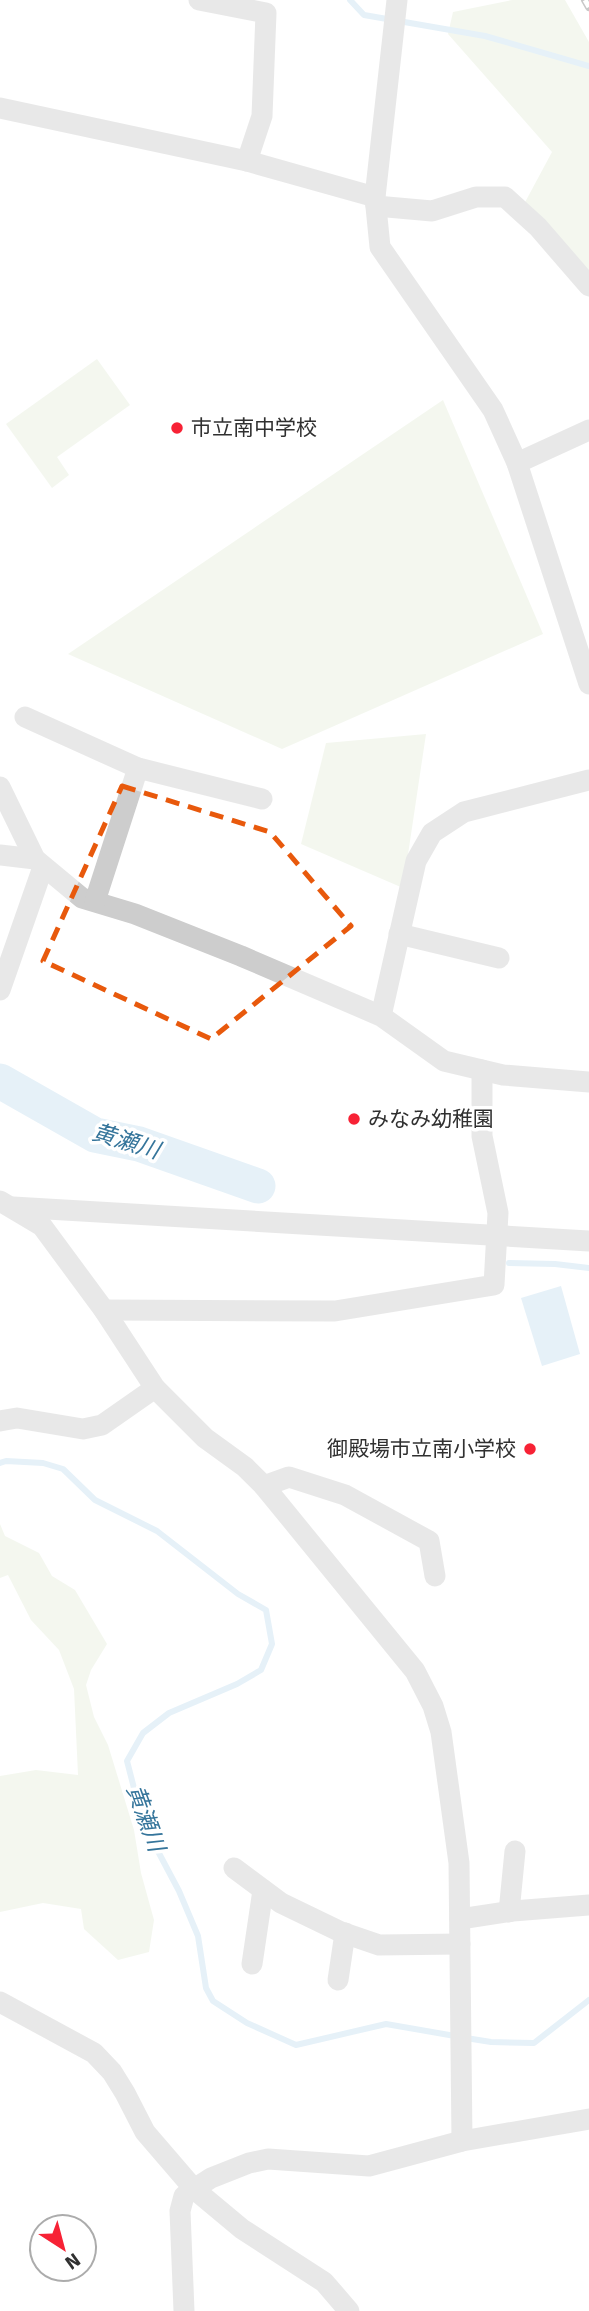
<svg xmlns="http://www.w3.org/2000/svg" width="589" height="2311" viewBox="0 0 589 2311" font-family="Signika,'Noto Sans JP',sans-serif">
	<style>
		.green { fill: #e6eedc }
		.water { fill: #c7e0f0 }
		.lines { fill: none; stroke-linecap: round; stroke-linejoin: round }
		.stream { stroke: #c7e0f0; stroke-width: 6 }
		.river { stroke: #c7e0f0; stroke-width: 35 }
		.minor { stroke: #cdcdcd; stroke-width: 21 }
		.rail-casing { stroke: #858585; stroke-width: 8 }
		.rail { stroke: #fff; stroke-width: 5; stroke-dasharray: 16; stroke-linecap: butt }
		.marked { fill: none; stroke: #e8590c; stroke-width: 5; stroke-dasharray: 14 9; stroke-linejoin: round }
		.poi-dot { fill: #f72235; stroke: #fff; stroke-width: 2.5 }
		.labels { text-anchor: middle; stroke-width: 7; stroke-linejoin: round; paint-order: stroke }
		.poi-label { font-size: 21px; fill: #303030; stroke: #fff; text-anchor: start }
		.water-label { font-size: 23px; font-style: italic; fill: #35759b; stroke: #fff }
	</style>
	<rect width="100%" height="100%" fill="#fff"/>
	<g class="green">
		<path d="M 512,0 L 565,0 L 589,42 L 589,280 L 523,206 L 552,152 L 448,34 L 453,12 Z"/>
		<path d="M 97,359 L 130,405 L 57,457 L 69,475 L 52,488 L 6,424 Z"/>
		<path d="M 443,400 L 543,634 L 282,749 L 68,654 Z"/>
		<path d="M 426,734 L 403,888 L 301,844 L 326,743 Z"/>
		<path d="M 0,1524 L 5,1536 L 39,1553 L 52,1576 L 75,1590 L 107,1644 L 91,1670 L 86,1685 L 94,1717 L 108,1745 L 134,1830 L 141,1873 L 154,1920 L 149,1952 L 118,1960 L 84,1929 L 81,1909 L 43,1903 L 0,1912 L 0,1776 L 36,1770 L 78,1775 L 74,1689 L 59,1650 L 31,1620 L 8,1575 L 0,1578 Z"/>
	</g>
	<path class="water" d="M 561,1286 L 580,1354 L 542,1366 L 521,1298 Z"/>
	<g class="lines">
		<g class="stream">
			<path d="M 350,0 L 364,15 L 485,36 L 589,66"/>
			<path d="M 509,1263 L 555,1264 L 589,1268"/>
			<path d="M 0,1463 L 6,1461 L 43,1463 L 63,1469 L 95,1500 L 157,1531 L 238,1594 L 266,1610 L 272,1644 L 261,1670 L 237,1684 L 169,1713 L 143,1733 L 127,1761 L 143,1823 L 179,1891 L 198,1936 L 206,1988 L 213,2001 L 247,2023 L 296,2045 L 386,2024 L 455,2036"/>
			<path d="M 466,2038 L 491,2042 L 534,2043 L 589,2000"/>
		</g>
		<path class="river" d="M 0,1081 L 95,1135 L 139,1144 L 258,1186"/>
		<g class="minor">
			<path d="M 199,0 L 266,13 L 262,116 L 247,161"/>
			<path d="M 397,0 L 375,197 L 380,247 L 493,410 L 517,463 L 589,684"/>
			<path d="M 0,108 L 247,161 L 375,197"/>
			<path d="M 376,206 L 432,211 L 476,197 L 505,197 L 538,227 L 589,286"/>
			<path d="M 517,463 L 589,430"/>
			<path d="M 25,717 L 138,768 L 262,799"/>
			<path d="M 0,787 L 35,859 L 82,898 L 135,914 L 241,956 L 381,1016 L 444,1061 L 503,1075 L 589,1082"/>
			<path d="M 0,855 L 35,859"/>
			<path d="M 95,901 L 138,768"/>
			<path d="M 399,934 L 499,958"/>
			<path d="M 0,990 L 43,867"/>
			<path d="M 381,1016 L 416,861 L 432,833 L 464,812 L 589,780"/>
			<path d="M 0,1201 L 42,1226 L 104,1310 L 155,1388 L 205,1438 L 245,1467 L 264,1486 L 415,1671 L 433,1706 L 441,1732 L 459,1863 L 462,2141"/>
			<path d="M 13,1207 L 589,1241"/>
			<path d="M 104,1310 L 335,1311 L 494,1285 L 498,1213 L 482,1136 L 482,1070"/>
			<path d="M 0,1421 L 17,1418 L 83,1429 L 102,1425 L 155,1388"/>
			<path d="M 264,1486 L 289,1477 L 345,1495 L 429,1541 L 435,1576"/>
			<path d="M 234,1868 L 281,1903 L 341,1932 L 379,1945 L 460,1944"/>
			<path d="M 509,1912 L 515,1851"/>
			<path d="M 460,1919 L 513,1911 L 589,1905"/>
			<path d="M 252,1964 L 263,1890"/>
			<path d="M 338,1980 L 345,1933"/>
			<path d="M 0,2002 L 94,2053 L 112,2072 L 125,2093 L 145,2132 L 194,2189 L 211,2178 L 249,2163 L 268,2159 L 369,2166 L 462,2141 L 589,2119"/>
			<path d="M 184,2311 L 180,2211 L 184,2196 L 194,2189 L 242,2229 L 324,2282 L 349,2311"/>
		</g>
		<defs>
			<path id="rail" d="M 585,0 L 589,7"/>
		</defs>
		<use href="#rail" class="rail-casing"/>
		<use href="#rail" class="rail"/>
	</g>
	<path d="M0 0H589V2311H0ZM 122,786 L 270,832 L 351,926 L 211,1039 L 43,961 Z" fill="#fff" fill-opacity=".55" fill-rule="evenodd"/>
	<path class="marked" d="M 122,786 L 270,832 L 351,926 L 211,1039 L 43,961 Z"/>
	<g class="poi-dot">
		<circle cx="177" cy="428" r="7"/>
		<circle cx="354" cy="1119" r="7"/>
		<circle cx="530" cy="1449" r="7"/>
	</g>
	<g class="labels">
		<g class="poi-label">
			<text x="191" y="435">市立南中学校</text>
			<text x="368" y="1126">みなみ幼稚園</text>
			<text x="516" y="1456" text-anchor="end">御殿場市立南小学校</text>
		</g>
		<g class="water-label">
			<text transform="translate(126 1141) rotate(17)" y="8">黄瀬川</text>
			<text transform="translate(146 1818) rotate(70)" y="8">黄瀬川</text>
		</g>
	</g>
	<g transform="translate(63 2248) rotate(144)"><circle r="33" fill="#ffffff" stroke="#acacac" stroke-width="2"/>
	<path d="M0-5L12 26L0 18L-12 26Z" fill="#f72235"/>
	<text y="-10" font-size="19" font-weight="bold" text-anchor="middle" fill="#303030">N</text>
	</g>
</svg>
